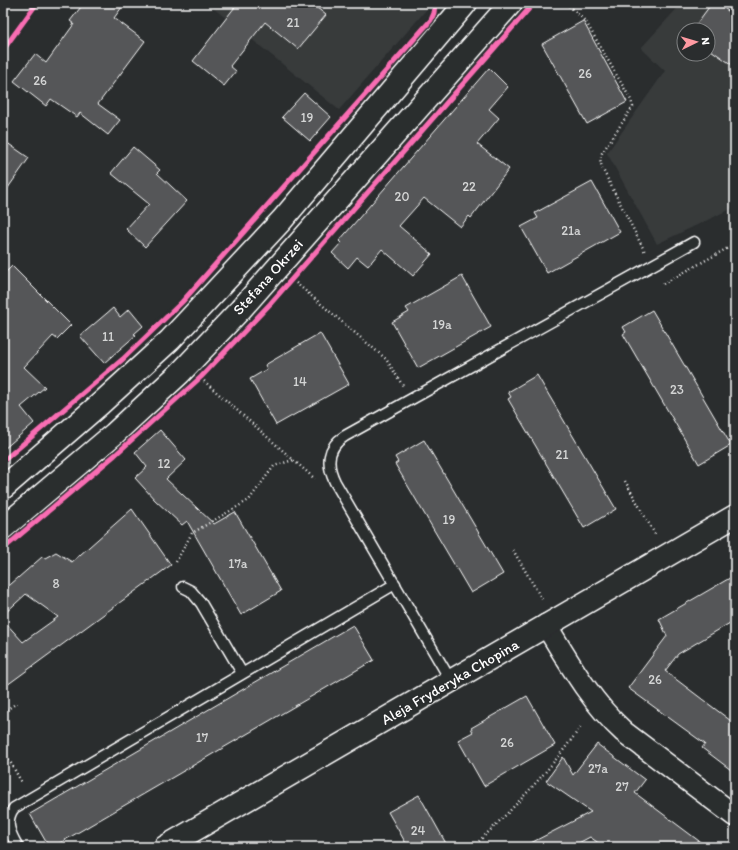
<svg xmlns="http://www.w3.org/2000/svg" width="738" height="850" viewBox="0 0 738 850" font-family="Itim,sans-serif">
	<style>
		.built { fill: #373a3b; fill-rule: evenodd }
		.building { fill: #555758; stroke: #fff }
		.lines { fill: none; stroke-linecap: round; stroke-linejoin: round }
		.service-casing { stroke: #fff; stroke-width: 13 }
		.minor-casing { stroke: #fff; stroke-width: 24 }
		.tertiary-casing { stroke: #fff; stroke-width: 25 }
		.primary-casing { stroke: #fff; stroke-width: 25 }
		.path { stroke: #fff; stroke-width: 2.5; stroke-dasharray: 1 3; stroke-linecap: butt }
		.service { stroke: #2a2d2e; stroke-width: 10 }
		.minor { stroke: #2a2d2e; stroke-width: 21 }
		.tertiary { stroke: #2a2d2e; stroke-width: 22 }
		.primary { stroke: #2a2d2e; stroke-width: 22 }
		.cycleway-casing { stroke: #2a2d2e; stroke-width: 8 }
		.cycleway { stroke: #f96db3; stroke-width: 5 }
		.labels { text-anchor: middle; stroke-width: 3; stroke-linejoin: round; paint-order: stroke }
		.number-label { font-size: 13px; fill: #d4d5d5 }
		.street-label { font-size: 15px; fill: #fff; stroke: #2a2d2e }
	</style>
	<rect width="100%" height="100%" fill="#2a2d2e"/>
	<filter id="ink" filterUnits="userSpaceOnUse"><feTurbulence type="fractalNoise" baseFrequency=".025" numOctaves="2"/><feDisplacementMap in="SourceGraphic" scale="8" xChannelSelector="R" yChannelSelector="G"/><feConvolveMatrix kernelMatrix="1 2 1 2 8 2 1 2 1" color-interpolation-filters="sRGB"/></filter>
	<g filter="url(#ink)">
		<g class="built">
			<path d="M 207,3 L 421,3 L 427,9 L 339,110 Z"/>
			<path d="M 682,3 L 735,3 L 735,207 L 657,244 L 607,153 L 665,71 L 641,48 ZM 684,30 L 708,30 L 708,54 L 684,54 Z"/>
		</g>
		<g class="building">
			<path d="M 84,3 L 125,3 L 114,18 L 145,41 L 98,104 L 120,120 L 108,135 L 80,113 L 77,117 L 51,99 L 46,106 L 14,81 L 35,54 L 46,63 L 74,24 L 70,21 Z"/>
			<path d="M 238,3 L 311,3 L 326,15 L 298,49 L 265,22 L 230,66 L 236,71 L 224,86 L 193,61 Z"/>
			<path d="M 712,3 L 717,3 L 735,16 L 735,67 L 708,48 L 708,30 L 692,30 Z"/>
			<path d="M 583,21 L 627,102 L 587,124 L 542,44 Z"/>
			<path d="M 489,68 L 508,87 L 489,109 L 499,118 L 477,144 L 509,169 L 471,218 L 469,216 L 460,227 L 424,198 L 399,226 L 432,254 L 413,276 L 382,249 L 368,266 L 357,257 L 348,268 L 332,253 L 341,243 L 339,241 Z"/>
			<path d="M 304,93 L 331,117 L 310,141 L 282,117 Z"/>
			<path d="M 3,140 L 29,158 L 3,195 Z"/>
			<path d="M 133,147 L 160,170 L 157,173 L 187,201 L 145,247 L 126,229 L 149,204 L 111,173 Z"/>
			<path d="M 592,182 L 620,232 L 547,273 L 521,227 L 538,218 L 535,213 Z"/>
			<path d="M 12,266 L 71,325 L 57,339 L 53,336 L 24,367 L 45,387 L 21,407 L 34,423 L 3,450 L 3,275 Z"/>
			<path d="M 462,276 L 491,327 L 418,368 L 392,322 L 409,312 L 406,308 Z"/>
			<path d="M 113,308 L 120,317 L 129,309 L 143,326 L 134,334 L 136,335 L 104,363 L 80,336 Z"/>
			<path d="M 652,310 L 731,445 L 699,464 L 623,334 L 626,332 L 623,327 Z"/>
			<path d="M 320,333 L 349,384 L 276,425 L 250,379 L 267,369 L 265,365 Z"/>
			<path d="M 537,375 L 616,509 L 584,528 L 508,399 L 511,397 L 508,392 Z"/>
			<path d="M 160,430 L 186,460 L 166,479 L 214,524 L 235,512 L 281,591 L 241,615 L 187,521 L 182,525 L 155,500 L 135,478 L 147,467 L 135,452 Z"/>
			<path d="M 424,440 L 503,574 L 471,593 L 395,464 L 398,462 L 395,457 Z"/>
			<path d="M 132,509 L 171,565 L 3,688 L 3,620 L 23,642 L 58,617 L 26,594 L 3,615 L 3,591 L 42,557 L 45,558 L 56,552 L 72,562 Z"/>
			<path d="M 735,575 L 735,620 L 678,654 L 665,671 L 735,724 L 735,773 L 702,748 L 705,744 L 628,688 L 667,636 L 659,619 Z"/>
			<path d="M 353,625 L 374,660 L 53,847 L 49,847 L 30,814 Z"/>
			<path d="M 527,696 L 555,745 L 484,786 L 458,740 L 473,732 L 471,728 Z"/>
			<path d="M 597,744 L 645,780 L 635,793 L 707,847 L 604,847 L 590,837 L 571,847 L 523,847 L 591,812 L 546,781 L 563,757 L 573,775 Z"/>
			<path d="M 419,795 L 448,847 L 408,847 L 388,812 Z"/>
		</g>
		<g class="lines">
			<defs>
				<g id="service">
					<path d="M 183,587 L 191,591 L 201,603 L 242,673"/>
					<path d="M 451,681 L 335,482 C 326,464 327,447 345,436 L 694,242"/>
					<path d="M 18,847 C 10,834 4,821 14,808 L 395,584"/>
				</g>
				<g id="minor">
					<path d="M 3,27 L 20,3"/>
					<path d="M 546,625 C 569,663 591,702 624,732 L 735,816"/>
				</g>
				<path id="tertiary" d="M 165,847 L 735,516"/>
				<g id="primary">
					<path d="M 3,488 L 100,404 L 170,340 L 282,220 L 466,3"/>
					<path d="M 3,528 L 114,434 L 180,373 L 240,310 L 511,3"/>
				</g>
			</defs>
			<use href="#service" class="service-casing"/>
			<use href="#minor" class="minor-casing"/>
			<use href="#tertiary" class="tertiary-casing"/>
			<use href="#primary" class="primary-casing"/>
			<g class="path">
				<path d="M 566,3 L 586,22 L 631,100 L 633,107 L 630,111 L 602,153 L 600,159 L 602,168 L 645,252"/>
				<path d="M 296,283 L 386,359 L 403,386"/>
				<path d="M 663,284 L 735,244"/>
				<path d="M 204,381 L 315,479"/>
				<path d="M 625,481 L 656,536"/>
				<path d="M 513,550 L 543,601"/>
				<path d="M 176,562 L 192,533 L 249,500 L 274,466 L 293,460"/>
				<path d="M 3,712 L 17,703"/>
				<path d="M 3,749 L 22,783"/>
				<path d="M 476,844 C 515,807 551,769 582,725"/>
			</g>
			<use href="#service" class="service"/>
			<use href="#minor" class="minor"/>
			<use href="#tertiary" class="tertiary"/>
			<use href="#primary" class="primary"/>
			<defs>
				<g id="cycleway">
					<path d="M 3,50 L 37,3"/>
					<path d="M 3,461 L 123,359 L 182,302 L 431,20 L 434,13 L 435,3"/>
					<path d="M 3,549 L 115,455 L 201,377 L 270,304 L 534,3"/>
				</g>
			</defs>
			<use href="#cycleway" class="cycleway-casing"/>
			<use href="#cycleway" class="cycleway"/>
		</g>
	</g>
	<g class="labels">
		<g class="number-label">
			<text x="293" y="27">21</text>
			<text x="585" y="78">26</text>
			<text x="40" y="85">26</text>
			<text x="307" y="122">19</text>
			<text x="469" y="191">22</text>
			<text x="402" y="201">20</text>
			<text x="571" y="235">21a</text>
			<text x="442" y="329">19a</text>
			<text x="108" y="341">11</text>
			<text x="300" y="386">14</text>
			<text x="677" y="394">23</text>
			<text x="562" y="459">21</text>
			<text x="164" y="468">12</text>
			<text x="449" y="524">19</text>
			<text x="238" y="568">17a</text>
			<text x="56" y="588">8</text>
			<text x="655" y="684">26</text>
			<text x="202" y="742">17</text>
			<text x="507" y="747">26</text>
			<text x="598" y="773">27a</text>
			<text x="622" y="791">27</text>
			<text x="418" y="835">24</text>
		</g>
		<g class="street-label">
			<text transform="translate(268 277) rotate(-48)" y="5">Stefana Okrzei</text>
			<text transform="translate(450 682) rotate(-30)" y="5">Aleja Fryderyka Chopina</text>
		</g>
	</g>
	<rect width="738" height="850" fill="none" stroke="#2a2d2e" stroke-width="16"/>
	<rect x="8" y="8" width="722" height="834" fill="none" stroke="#fff" stroke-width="1.5" filter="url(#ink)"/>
	<g transform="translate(696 42) rotate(85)"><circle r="19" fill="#2a2d2e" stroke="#7f8182"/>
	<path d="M0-3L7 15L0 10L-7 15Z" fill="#ff9aa2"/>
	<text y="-6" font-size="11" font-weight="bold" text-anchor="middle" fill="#ffffff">N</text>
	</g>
</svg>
